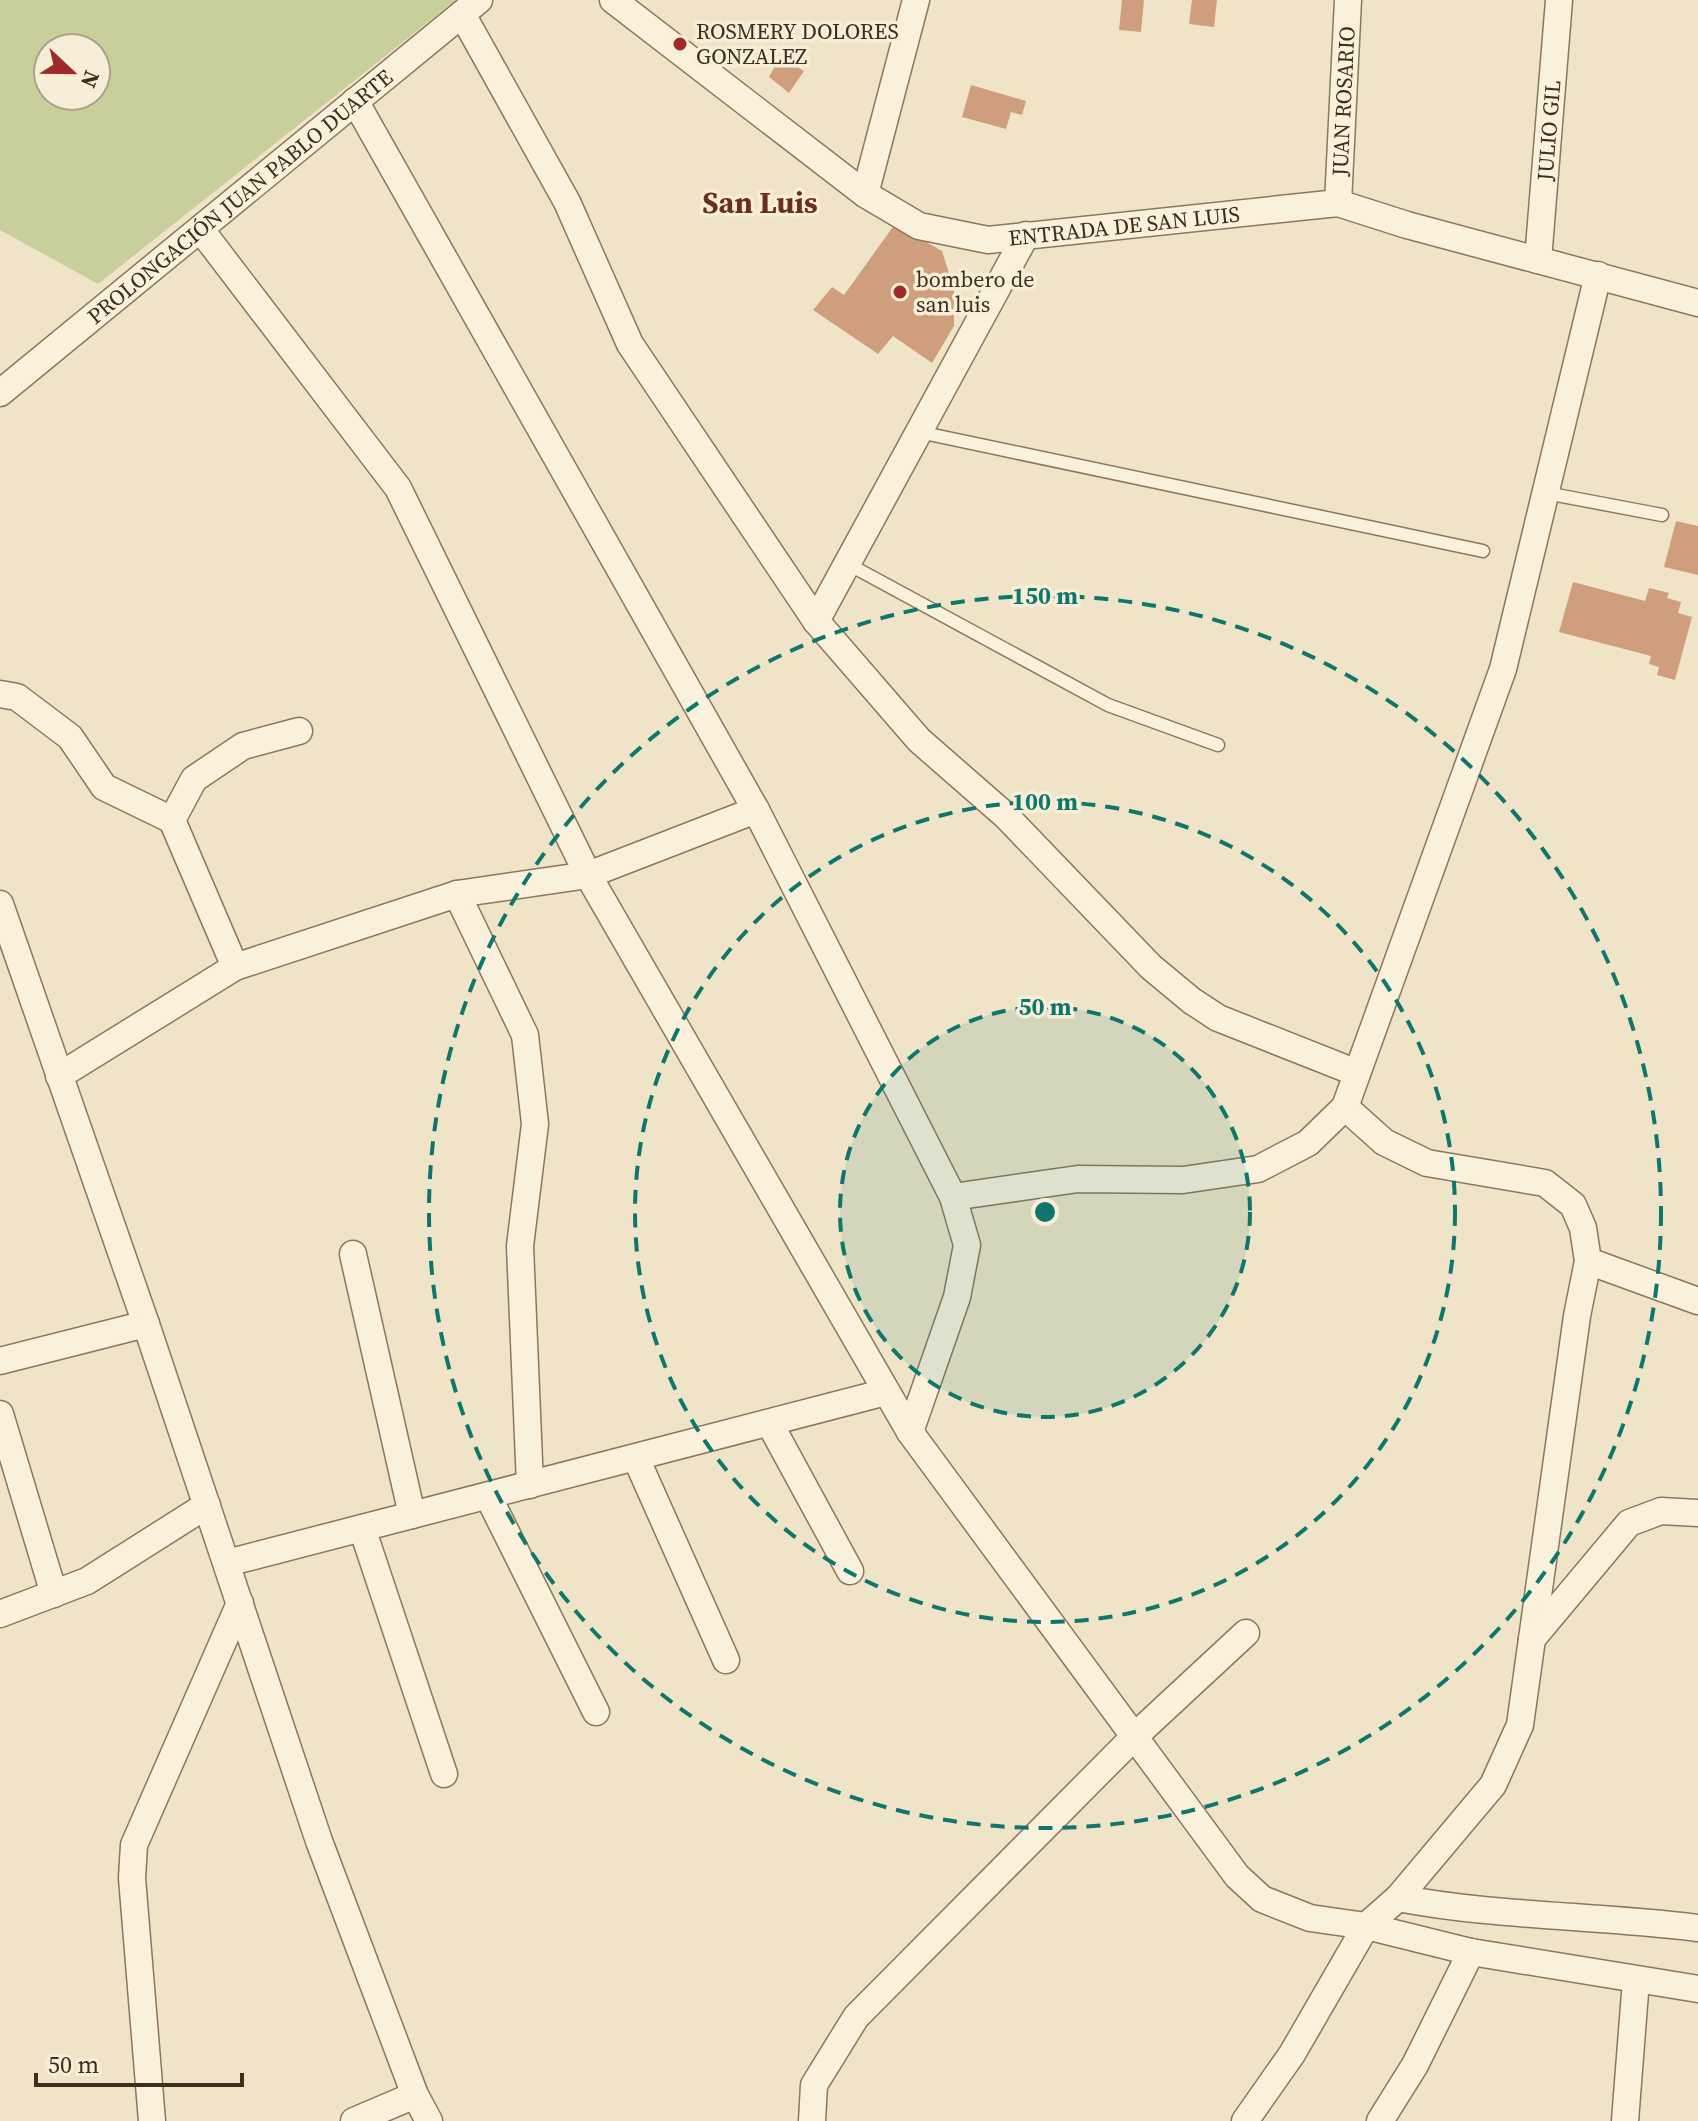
<svg xmlns="http://www.w3.org/2000/svg" width="1698" height="2121" viewBox="0 0 1698 2121" font-family="'Source Serif 4',serif">
	<style>
		.green { fill: #c9cf9b; fill-rule: evenodd }
		.building { fill: #cf9f7d }
		.lines { fill: none; stroke-linecap: round; stroke-linejoin: round }
		.lane-casing { stroke: #8d765c; stroke-width: 15 }
		.street-casing { stroke: #8d765c; stroke-width: 29 }
		.lane { stroke: #faf1dc; stroke-width: 12 }
		.street { stroke: #faf1dc; stroke-width: 26 }
		.ring { fill: none; stroke: #0f766e; stroke-width: 4; stroke-dasharray: 14 10 }
		.poi-dot { fill: #9e2a2b; stroke: #f7eed8; stroke-width: 3 }
		.labels { text-anchor: middle; stroke-width: 7; stroke-linejoin: round; paint-order: stroke }
		.poi-label { font-size: 22px; fill: #3d2e20; stroke: #f7eed8; text-anchor: start }
		.street-label { font-size: 22px; fill: #3d2e20; stroke: #f7eed8 }
		.district-label { font-size: 30px; font-weight: bold; fill: #6b2e1e; stroke: #f7eed8 }
		.centre { fill: #0f766e; stroke: #f7eed8; stroke-width: 4 }
		.ring-label { font-size: 24px; text-anchor: middle; font-weight: bold; fill: #0f766e; stroke: #f7eed8; stroke-width: 7; stroke-linejoin: round; paint-order: stroke }
	</style>
	<rect width="100%" height="100%" fill="#f0e4c8"/>
	<path class="green" d="M 0,0 L 456,0 L 98,284 L 0,230 ZM 48,48 L 96,48 L 96,96 L 48,96 Z"/>
	<g class="building">
		<path d="M 1122,0 L 1144,0 L 1141,32 L 1119,30 Z"/>
		<path d="M 1192,0 L 1217,0 L 1214,27 L 1189,24 Z"/>
		<path d="M 780,57 L 804,71 L 789,93 L 769,77 Z"/>
		<path d="M 971,85 L 1026,101 L 1022,115 L 1011,112 L 1006,129 L 962,117 Z"/>
		<path d="M 895,224 L 942,251 L 954,289 L 954,326 L 932,363 L 893,336 L 878,354 L 813,310 L 832,287 L 844,295 Z"/>
		<path d="M 1676,521 L 1698,526 L 1698,575 L 1664,567 Z"/>
		<path d="M 1573,582 L 1645,601 L 1649,588 L 1669,593 L 1667,598 L 1681,602 L 1678,613 L 1692,617 L 1675,680 L 1657,675 L 1659,667 L 1649,664 L 1651,656 L 1559,632 Z"/>
	</g>
	<g class="lines">
		<defs>
			<g id="lane">
				<path d="M 919,432 L 1483,551"/>
				<path d="M 1546,493 L 1662,515"/>
				<path d="M 848,564 L 1108,705 L 1218,745"/>
			</g>
			<g id="street">
				<path id="s1" d="M 613,0 L 865,194 L 919,226 L 988,240 L 1338,203 L 1407,225 L 1698,303"/>
				<path d="M 462,14 L 567,202 L 630,344 L 816,621 L 919,740 L 1006,816 L 1151,967 L 1192,1001 L 1218,1018 L 1357,1073"/>
				<path d="M 355,101 L 756,810 L 953,1197 L 967,1245 L 957,1297 L 910,1432"/>
				<path d="M 865,194 L 916,0"/>
				<path id="s2" d="M 1338,203 L 1348,0"/>
				<path d="M 201,230 L 398,488 L 588,875 L 910,1432 L 1237,1876 L 1262,1899 L 1310,1918 L 1366,1926 L 1471,1952 L 1698,1989"/>
				<path id="s3" d="M 1538,260 L 1559,0"/>
				<path id="s4" d="M 0,393 L 479,0"/>
				<path d="M 816,621 L 1026,235"/>
				<path d="M 0,694 L 17,697 L 70,737 L 104,787 L 172,820 L 235,967"/>
				<path d="M 172,820 L 194,779 L 243,746 L 299,731"/>
				<path d="M 457,894 L 525,1035 L 535,1124 L 520,1246 L 530,1485"/>
				<path d="M 0,904 L 146,1324 L 319,1841 L 415,2095 L 429,2121"/>
				<path d="M 59,1076 L 235,967 L 457,894 L 588,875 L 756,810"/>
				<path d="M 1345,1107 L 1384,1142 L 1427,1163 L 1545,1183 L 1573,1205 L 1583,1228 L 1588,1261 L 1577,1316 L 1520,1725 L 1493,1785 L 1398,1898"/>
				<path d="M 953,1197 L 1078,1179 L 1183,1180 L 1258,1169 L 1308,1143 L 1345,1107 L 1503,669 L 1598,275"/>
				<path d="M 353,1254 L 412,1515"/>
				<path d="M 1588,1261 L 1698,1301"/>
				<path d="M 0,1361 L 146,1324"/>
				<path d="M 0,1414 L 54,1594"/>
				<path d="M 770,1424 L 850,1571"/>
				<path d="M 636,1458 L 726,1660"/>
				<path d="M 488,1496 L 596,1712"/>
				<path d="M 362,1528 L 444,1774"/>
				<path d="M 227,1563 L 886,1392"/>
				<path d="M 0,1614 L 87,1581 L 207,1505"/>
				<path d="M 1532,1639 L 1629,1523 L 1661,1511 L 1698,1513"/>
				<path d="M 152,2121 L 132,1878 L 134,1845 L 240,1603"/>
				<path d="M 354,2121 L 415,2095"/>
				<path d="M 812,2121 L 814,2085 L 856,2017 L 1135,1736 L 1246,1633"/>
				<path d="M 1245,2121 L 1292,2054 L 1366,1926 L 1398,1898 C 1497,1917 1598,1915 1698,1928"/>
				<path d="M 1380,2121 L 1415,2065 L 1471,1952"/>
				<path d="M 1625,2121 L 1636,1980"/>
			</g>
		</defs>
		<use href="#lane" class="lane-casing"/>
		<use href="#street" class="street-casing"/>
		<use href="#lane" class="lane"/>
		<use href="#street" class="street"/>
	</g>
	<circle cx="1045" cy="1212" r="205" fill="#0f766e" fill-opacity=".12"/>
	<g class="ring">
		<circle cx="1045" cy="1212" r="205"/>
		<circle cx="1045" cy="1212" r="410"/>
		<circle cx="1045" cy="1212" r="616"/>
	</g>
	<g class="poi-dot">
		<circle cx="680" cy="44" r="8"/>
		<circle cx="900" cy="292" r="8"/>
	</g>
	<g class="labels">
		<g class="poi-label">
			<text x="696" y="39">ROSMERY DOLORES<tspan x="696" dy="25">GONZALEZ</tspan></text>
			<text x="916" y="287">bombero de<tspan x="916" dy="25">san luis</tspan></text>
		</g>
		<g class="street-label">
			<text dy="8" stroke="none"><textPath href="#s2" startOffset="102">JUAN ROSARIO</textPath></text>
			<text dy="8" stroke="none"><textPath href="#s3" startOffset="130">JULIO GIL</textPath></text>
			<text dy="8" stroke="none"><textPath href="#s4" startOffset="310">PROLONGACIÓN JUAN PABLO DUARTE</textPath></text>
			<text dy="8" stroke="none"><textPath href="#s1" startOffset="588">ENTRADA DE SAN LUIS</textPath></text>
		</g>
		<g class="district-label">
			<text x="760" y="213">San Luis</text>
		</g>
	</g>
	<circle cx="1045" cy="1212" r="12" class="centre"/>
	<g class="ring-label">
		<text x="1045" y="604">150 m</text>
		<text x="1045" y="810">100 m</text>
		<text x="1045" y="1015">50 m</text>
	</g>
	<g transform="translate(72 72) rotate(112)"><circle r="38" fill="#f7eed8" stroke="#ada18e" stroke-width="2"/>
	<path d="M0-6L14 30L0 20L-14 30Z" fill="#9e2a2b"/>
	<text y="-12" font-size="22" font-weight="bold" text-anchor="middle" fill="#3d2e20">N</text>
	</g>
	<path d="M36 2073v12h206v-12" fill="none" stroke="#3d2e20" stroke-width="4"/>
	<text x="48" y="2073" font-size="24" fill="#3d2e20" stroke="#f7eed8" stroke-width="6" paint-order="stroke">50 m</text>
</svg>
